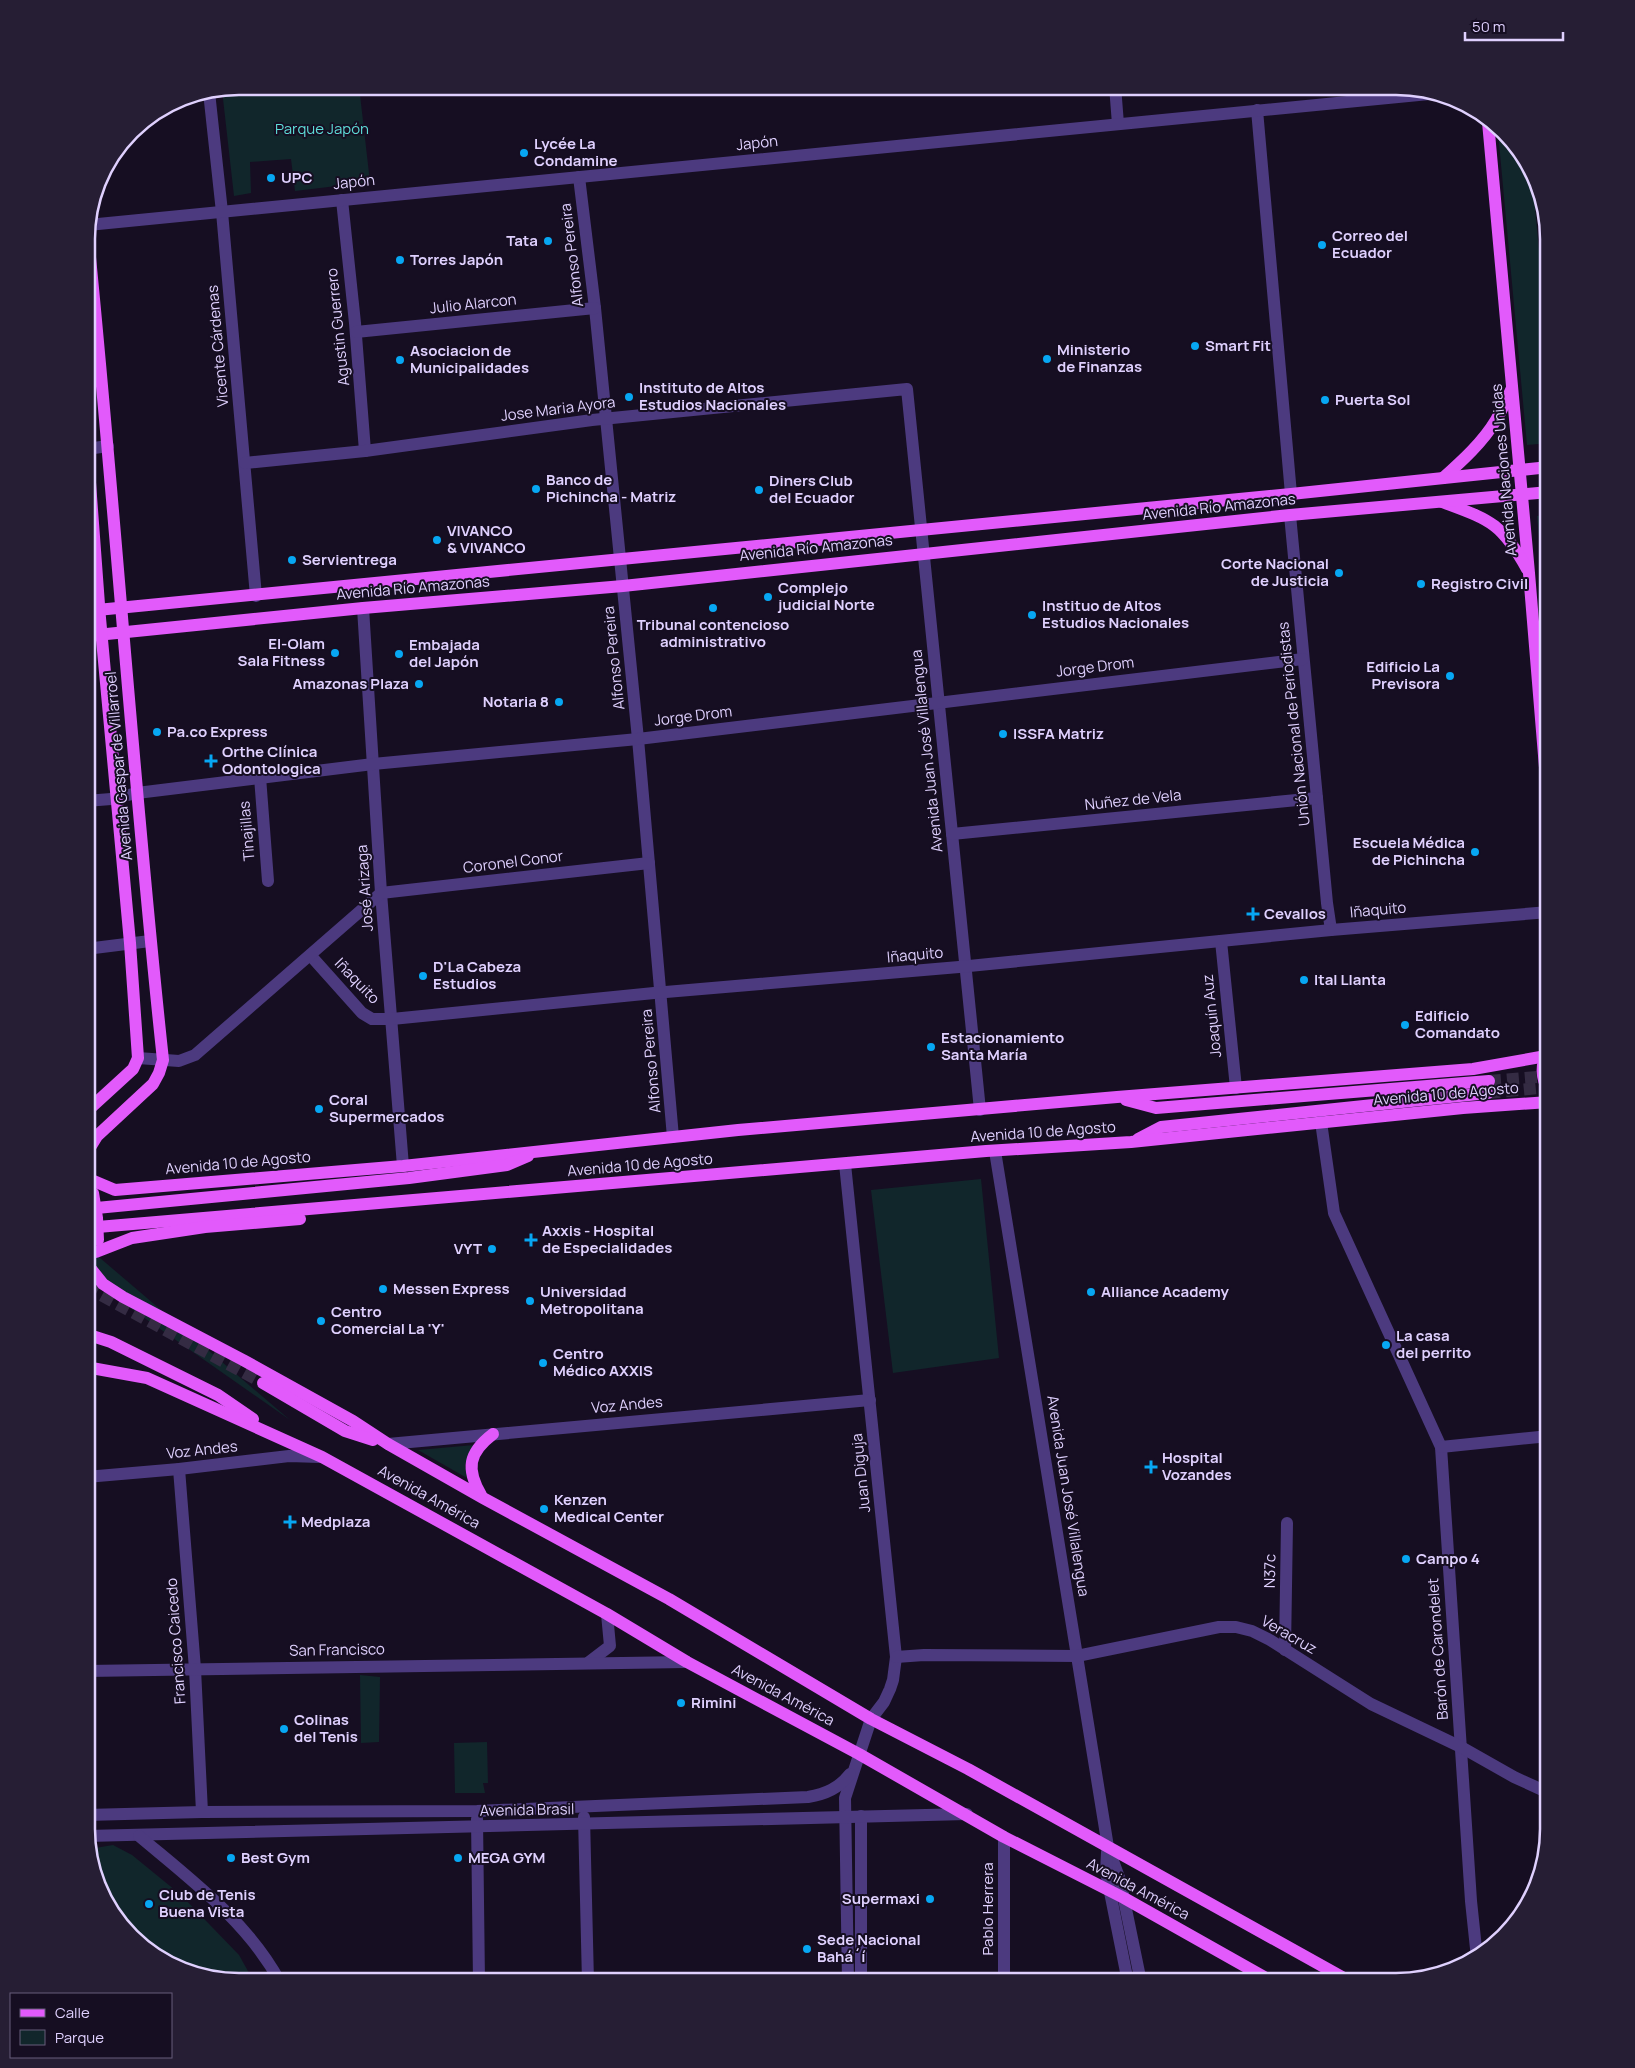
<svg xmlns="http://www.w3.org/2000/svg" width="1635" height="2068" viewBox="0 0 1635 2068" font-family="Manrope,sans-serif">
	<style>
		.green { fill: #11262b }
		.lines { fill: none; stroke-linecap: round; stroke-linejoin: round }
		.major-tunnel { stroke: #342b43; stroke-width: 12; stroke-dasharray: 12 6; stroke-linecap: butt }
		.minor { stroke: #4c3a7f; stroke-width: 12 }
		.major { stroke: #e25afb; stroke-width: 12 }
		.major-bridge { stroke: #e25afb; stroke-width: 12 }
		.poi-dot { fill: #07a7f3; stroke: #160e22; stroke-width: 2 }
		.labels { text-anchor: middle; stroke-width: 4; stroke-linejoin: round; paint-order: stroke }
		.park-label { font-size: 15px; fill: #5edcd8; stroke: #160e22 }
		.street-label { font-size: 15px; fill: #dfd0fe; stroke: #160e22 }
		.poi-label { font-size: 15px; font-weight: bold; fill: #dfd0fe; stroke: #160e22; text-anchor: start }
		.rim { fill: none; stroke: #dfd0fe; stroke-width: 2.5 }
	</style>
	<rect width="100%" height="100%" fill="#160e22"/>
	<g class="green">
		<path d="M 240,86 L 359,86 L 370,182 L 295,191 L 291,159 L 250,162 L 251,193 L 234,196 L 222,90 Z"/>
		<path d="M 1498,132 L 1523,155 L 1532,175 L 1549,359 L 1549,443 L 1527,445 Z"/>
		<path d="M 1549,514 L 1549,647 L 1537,516 Z"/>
		<path d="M 981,1179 L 999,1358 L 893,1373 L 871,1190 Z"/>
		<path d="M 86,1246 L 290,1420 L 86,1277 Z"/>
		<path d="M 474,1445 L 465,1465 L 467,1478 L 418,1450 Z"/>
		<path d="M 360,1675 L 380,1677 L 379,1742 L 361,1743 Z"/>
		<path d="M 487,1742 L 488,1783 L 483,1783 L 485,1793 L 455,1793 L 454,1743 Z"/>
		<path d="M 113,1845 L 132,1855 L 181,1895 L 239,1955 L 254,1982 L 239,1982 L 163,1961 L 112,1913 L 92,1868 L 89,1849 Z"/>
	</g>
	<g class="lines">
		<g class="major-tunnel">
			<path d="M 1489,1081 L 1549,1076"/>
			<path d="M 1488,1093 L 1549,1087"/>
			<path d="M 86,1287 L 263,1383"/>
		</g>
		<g class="minor">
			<path d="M 1115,86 L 1118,124"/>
			<path d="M 209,92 L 222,212 L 256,596"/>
			<path d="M 1257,110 L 1291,494"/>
			<path d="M 579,177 L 595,308 L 638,739 L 673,1137"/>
			<path d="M 342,200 L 355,323 L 365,451"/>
			<path d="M 88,225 L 1429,94"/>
			<path d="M 356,332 L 595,308"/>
			<path d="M 87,449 L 108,446"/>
			<path d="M 245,463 L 365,451 L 592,420 L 907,389 L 980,1110"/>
			<path d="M 1290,515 L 1327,903 L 1331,930"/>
			<path d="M 363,608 L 381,893 L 403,1166"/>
			<path d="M 260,777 L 268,881"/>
			<path d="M 86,801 L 111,799 L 137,793 L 373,764 L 638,739 L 1303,659"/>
			<path d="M 952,834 L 1317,798"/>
			<path d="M 1221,941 L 1236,1088"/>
			<path d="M 86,949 L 150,941"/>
			<path d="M 311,956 L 362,1013 L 372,1019 L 392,1019 L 654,993 L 959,967 L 1331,930 L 1549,912"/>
			<path d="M 138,1058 L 179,1061 L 195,1055 L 381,893 L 649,863"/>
			<path d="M 1321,1122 L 1334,1213 L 1441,1447 L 1471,1901 L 1477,1958"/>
			<path d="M 995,1151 L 1108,1847 L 1120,1880 L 1141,1982"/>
			<path d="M 845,1164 L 896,1657 L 893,1680 L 890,1689 L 884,1702 L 871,1719 L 845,1798 L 848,1982"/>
			<path d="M 388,1444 L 870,1400"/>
			<path d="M 1441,1447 L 1549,1436"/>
			<path d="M 179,1469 L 195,1669 L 202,1812"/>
			<path d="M 86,1477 L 179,1469 L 289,1456 L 320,1457"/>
			<path d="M 1285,1650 L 1287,1523"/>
			<path d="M 896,1657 L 924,1655 L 1077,1656 L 1219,1627 L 1236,1627 L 1252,1631 L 1270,1640 L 1371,1704 L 1461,1747 L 1514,1777 L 1549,1793"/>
			<path d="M 589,1662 L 610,1646 L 607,1614"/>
			<path d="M 86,1671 L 687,1662"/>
			<path d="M 86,1815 L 202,1812 L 477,1811 L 808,1797 C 826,1794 839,1788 850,1774"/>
			<path d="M 861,1816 L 861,1982"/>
			<path d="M 584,1817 L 588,1982"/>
			<path d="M 477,1819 L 479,1982"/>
			<path d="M 87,1836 L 967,1814"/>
			<path d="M 139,1836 C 190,1879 248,1922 280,1982"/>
			<path d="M 1107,1852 L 1106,1872 L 1128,1982"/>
			<path d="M 1004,1982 L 1004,1837"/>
		</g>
		<g class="major">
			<path d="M 1488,122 L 1529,573 L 1549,816"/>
			<path d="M 1546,219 L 1549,248"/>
			<path d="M 1443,478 C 1462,461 1483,442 1496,420 C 1502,410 1507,399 1512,388"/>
			<path d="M 1442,502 C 1490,520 1501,522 1527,569"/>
			<path d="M 87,611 L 1291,494 L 1549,467"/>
			<path d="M 87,636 L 363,608 L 623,586 L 1290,515 L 1549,492"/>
			<path d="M 1549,1091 C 1541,1079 1540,1063 1549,1051"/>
			<path d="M 1126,1100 L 1156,1108 L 1489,1081"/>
			<path d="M 86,1112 L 133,1069 L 138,1058 L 130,943 L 100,618 L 87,442"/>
			<path d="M 1138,1139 L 1161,1127 L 1488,1093"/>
			<path d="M 86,1154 L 97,1136 L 153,1084 L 159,1073 L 163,1060 C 133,783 115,504 87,227"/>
			<path d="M 89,1179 L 115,1190 L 403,1166 L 738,1130 L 1117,1097 L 1473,1069 L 1546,1056"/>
			<path d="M 86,1209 L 409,1178 L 507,1165 L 528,1156"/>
			<path d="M 86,1228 L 986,1151 L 1131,1142 L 1463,1108 L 1549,1102"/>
			<path d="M 96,1252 L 132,1238 L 205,1227 L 300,1219"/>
			<path d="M 91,1269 L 103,1284 L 123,1297 L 243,1360 L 353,1421 L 388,1444 L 483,1498 L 669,1599 L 871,1719 L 968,1769 L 1351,1982"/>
			<path d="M 86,1334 L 111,1342 L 218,1395 L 253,1419"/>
			<path d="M 86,1367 L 147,1378 L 322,1457 L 607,1614 L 687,1662 L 859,1754 L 1004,1837 L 1124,1898 L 1273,1982"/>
			<path d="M 263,1383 L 345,1431 L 373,1440"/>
			<path d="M 481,1495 C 466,1469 468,1453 493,1434"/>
		</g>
		<path class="major-bridge" d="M 93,1193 L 97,1218 L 98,1240"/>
	</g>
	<g class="poi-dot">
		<circle cx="524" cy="153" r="5"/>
		<circle cx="271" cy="178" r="5"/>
		<circle cx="548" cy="241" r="5"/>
		<circle cx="1322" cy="245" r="5"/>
		<circle cx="400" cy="260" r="5"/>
		<circle cx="1195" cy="346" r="5"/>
		<circle cx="1047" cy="359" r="5"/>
		<circle cx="400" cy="360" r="5"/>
		<circle cx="629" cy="397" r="5"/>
		<circle cx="1325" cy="400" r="5"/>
		<circle cx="536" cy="489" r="5"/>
		<circle cx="759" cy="490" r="5"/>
		<circle cx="437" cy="540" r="5"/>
		<circle cx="292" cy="560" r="5"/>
		<circle cx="1339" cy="573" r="5"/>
		<circle cx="1421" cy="584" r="5"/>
		<circle cx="768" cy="597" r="5"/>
		<circle cx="713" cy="608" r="5"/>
		<circle cx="1032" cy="615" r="5"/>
		<circle cx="335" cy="653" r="5"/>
		<circle cx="399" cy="654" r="5"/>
		<circle cx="1450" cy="676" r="5"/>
		<circle cx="419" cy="684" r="5"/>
		<circle cx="559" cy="702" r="5"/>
		<circle cx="157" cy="732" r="5"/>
		<circle cx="1003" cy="734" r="5"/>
		<path d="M208.5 753.5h5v5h5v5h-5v5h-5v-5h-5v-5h5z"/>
		<circle cx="1475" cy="852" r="5"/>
		<path d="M1250.5 906.5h5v5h5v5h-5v5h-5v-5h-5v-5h5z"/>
		<circle cx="423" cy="976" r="5"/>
		<circle cx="1304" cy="980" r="5"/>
		<circle cx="1405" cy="1025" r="5"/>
		<circle cx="931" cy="1047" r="5"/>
		<circle cx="319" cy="1109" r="5"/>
		<path d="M528.5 1232.5h5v5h5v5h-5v5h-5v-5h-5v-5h5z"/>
		<circle cx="492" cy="1249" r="5"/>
		<circle cx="383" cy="1289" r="5"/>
		<circle cx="1091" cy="1292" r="5"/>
		<circle cx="530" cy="1301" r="5"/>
		<circle cx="321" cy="1321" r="5"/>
		<circle cx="1386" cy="1345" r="5"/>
		<circle cx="543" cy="1363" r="5"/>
		<path d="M1148.5 1459.5h5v5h5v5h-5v5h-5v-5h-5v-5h5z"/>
		<circle cx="544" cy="1509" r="5"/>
		<path d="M287.5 1514.5h5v5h5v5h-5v5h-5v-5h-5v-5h5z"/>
		<circle cx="1406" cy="1559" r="5"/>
		<circle cx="681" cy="1703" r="5"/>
		<circle cx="284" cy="1729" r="5"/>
		<circle cx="231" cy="1858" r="5"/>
		<circle cx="458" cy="1858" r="5"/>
		<circle cx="930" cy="1899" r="5"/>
		<circle cx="149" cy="1904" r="5"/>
		<circle cx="807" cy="1949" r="5"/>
	</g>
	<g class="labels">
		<g class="park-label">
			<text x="322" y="134">Parque Japón</text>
		</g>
		<g class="street-label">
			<text transform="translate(757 143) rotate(-6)" y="5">Japón</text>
			<text transform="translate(354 182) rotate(-6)" y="5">Japón</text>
			<text transform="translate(572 255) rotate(-97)" y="5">Alfonso Pereira</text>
			<text transform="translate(473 304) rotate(-6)" y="5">Julio Alarcon</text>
			<text transform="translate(338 327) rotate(-96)" y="5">Agustin Guerrero</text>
			<text transform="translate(218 346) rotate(-95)" y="5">Vicente Cárdenas</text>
			<text transform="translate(558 409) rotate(-7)" y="5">Jose Maria Ayora</text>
			<text transform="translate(1504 470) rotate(-95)" y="5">Avenida Naciones Unidas</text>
			<text transform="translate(1219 507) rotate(-6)" y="5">Avenida Río Amazonas</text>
			<text transform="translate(816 548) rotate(-6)" y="5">Avenida Río Amazonas</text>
			<text transform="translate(413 588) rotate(-5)" y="5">Avenida Río Amazonas</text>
			<text transform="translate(614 658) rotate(-96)" y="5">Alfonso Pereira</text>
			<text transform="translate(1095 667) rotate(-7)" y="5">Jorge Drom</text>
			<text transform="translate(693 716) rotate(-7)" y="5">Jorge Drom</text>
			<text transform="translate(1294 724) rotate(-96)" y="5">Unión Nacional de Periodistas</text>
			<text transform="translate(927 751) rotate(-96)" y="5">Avenida Juan José Villalengua</text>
			<text transform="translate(119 766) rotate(-95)" y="5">Avenida Gaspar de Villarroel</text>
			<text transform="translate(1133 800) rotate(-6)" y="5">Nuñez de Vela</text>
			<text transform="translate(247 831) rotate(-95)" y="5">Tinajillas</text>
			<text transform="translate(513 862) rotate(-7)" y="5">Coronel Conor</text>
			<text transform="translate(365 888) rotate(-94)" y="5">José Arizaga</text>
			<text transform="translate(1378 910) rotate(-5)" y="5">Iñaquito</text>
			<text transform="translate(915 955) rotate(-5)" y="5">Iñaquito</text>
			<text transform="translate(357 981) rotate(46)" y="5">Iñaquito</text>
			<text transform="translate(1212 1016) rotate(-96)" y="5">Joaquín Auz</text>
			<text transform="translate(651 1061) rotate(-95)" y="5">Alfonso Pereira</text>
			<text transform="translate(1446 1094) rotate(-5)" y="5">Avenida 10 de Agosto</text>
			<text transform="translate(1043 1132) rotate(-4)" y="5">Avenida 10 de Agosto</text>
			<text transform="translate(238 1163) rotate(-5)" y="5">Avenida 10 de Agosto</text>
			<text transform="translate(640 1165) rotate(-5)" y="5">Avenida 10 de Agosto</text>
			<text transform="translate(627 1405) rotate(-5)" y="5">Voz Andes</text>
			<text transform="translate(202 1450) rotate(-6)" y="5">Voz Andes</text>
			<text transform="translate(861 1473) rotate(-96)" y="5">Juan Diguja</text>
			<text transform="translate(1068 1496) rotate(81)" y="5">Avenida Juan José Villalengua</text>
			<text transform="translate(429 1497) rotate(29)" y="5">Avenida América</text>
			<text transform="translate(1270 1571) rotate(-89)" y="5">N37c</text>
			<text transform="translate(1289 1635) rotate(30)" y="5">Veracruz</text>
			<text transform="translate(176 1641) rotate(-94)" y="5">Francisco Caicedo</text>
			<text transform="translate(1438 1649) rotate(-94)" y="5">Barón de Carondelet</text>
			<text transform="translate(337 1650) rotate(-1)" y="5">San Francisco</text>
			<text transform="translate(783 1695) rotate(28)" y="5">Avenida América</text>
			<text transform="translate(527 1810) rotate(-1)" y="5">Avenida Brasil</text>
			<text transform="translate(1138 1889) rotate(28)" y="5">Avenida América</text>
			<text transform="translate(988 1909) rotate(-90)" y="5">Pablo Herrera</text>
		</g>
		<g class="poi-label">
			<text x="534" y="149">Lycée La<tspan x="534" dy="17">Condamine</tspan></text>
			<text x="281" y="183">UPC</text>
			<text x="1332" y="241">Correo del<tspan x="1332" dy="17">Ecuador</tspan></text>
			<text x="538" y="246" text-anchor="end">Tata</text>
			<text x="410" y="265">Torres Japón</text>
			<text x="1205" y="351">Smart Fit</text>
			<text x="1057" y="355">Ministerio<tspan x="1057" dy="17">de Finanzas</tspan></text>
			<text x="410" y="356">Asociacion de<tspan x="410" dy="17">Municipalidades</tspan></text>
			<text x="639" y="393">Instituto de Altos<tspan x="639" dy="17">Estudios Nacionales</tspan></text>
			<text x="1335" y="405">Puerta Sol</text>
			<text x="546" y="485">Banco de<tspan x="546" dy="17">Pichincha - Matriz</tspan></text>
			<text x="769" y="486">Diners Club<tspan x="769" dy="17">del Ecuador</tspan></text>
			<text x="447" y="536">VIVANCO<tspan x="447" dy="17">&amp; VIVANCO</tspan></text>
			<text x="302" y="565">Servientrega</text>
			<text x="1329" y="569" text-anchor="end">Corte Nacional<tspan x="1329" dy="17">de Justicia</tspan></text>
			<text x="1431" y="589">Registro Civil</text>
			<text x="778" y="593">Complejo<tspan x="778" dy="17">judicial Norte</tspan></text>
			<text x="1042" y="611">Instituo de Altos<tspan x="1042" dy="17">Estudios Nacionales</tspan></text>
			<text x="713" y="630" text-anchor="middle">Tribunal contencioso<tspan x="713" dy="17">administrativo</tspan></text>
			<text x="325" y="649" text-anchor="end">El-Olam<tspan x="325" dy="17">Sala Fitness</tspan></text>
			<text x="409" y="650">Embajada<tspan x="409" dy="17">del Japón</tspan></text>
			<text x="1440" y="672" text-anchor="end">Edificio La<tspan x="1440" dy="17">Previsora</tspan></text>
			<text x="409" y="689" text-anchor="end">Amazonas Plaza</text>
			<text x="549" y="707" text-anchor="end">Notaria 8</text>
			<text x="167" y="737">Pa.co Express</text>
			<text x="1013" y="739">ISSFA Matriz</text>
			<text x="222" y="757">Orthe Clínica<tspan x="222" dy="17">Odontologica</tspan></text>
			<text x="1465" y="848" text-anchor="end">Escuela Médica<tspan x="1465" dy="17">de Pichincha</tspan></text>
			<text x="1264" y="919">Cevallos</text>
			<text x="433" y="972">D'La Cabeza<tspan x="433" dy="17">Estudios</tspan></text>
			<text x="1314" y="985">Ital Llanta</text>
			<text x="1415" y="1021">Edificio<tspan x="1415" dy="17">Comandato</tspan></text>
			<text x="941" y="1043">Estacionamiento<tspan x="941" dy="17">Santa María</tspan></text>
			<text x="329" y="1105">Coral<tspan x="329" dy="17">Supermercados</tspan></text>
			<text x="542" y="1236">Axxis - Hospital<tspan x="542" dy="17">de Especialidades</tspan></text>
			<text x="482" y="1254" text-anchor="end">VYT</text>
			<text x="393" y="1294">Messen Express</text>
			<text x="540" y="1297">Universidad<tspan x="540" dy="17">Metropolitana</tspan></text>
			<text x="1101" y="1297">Alliance Academy</text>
			<text x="331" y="1317">Centro<tspan x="331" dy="17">Comercial La 'Y'</tspan></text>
			<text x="1396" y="1341">La casa<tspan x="1396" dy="17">del perrito</tspan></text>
			<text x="553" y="1359">Centro<tspan x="553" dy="17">Médico AXXIS</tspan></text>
			<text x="1162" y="1463">Hospital<tspan x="1162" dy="17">Vozandes</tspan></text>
			<text x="554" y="1505">Kenzen<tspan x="554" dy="17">Medical Center</tspan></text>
			<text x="301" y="1527">Medplaza</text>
			<text x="1416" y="1564">Campo 4</text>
			<text x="691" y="1708">Rimini</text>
			<text x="294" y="1725">Colinas<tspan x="294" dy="17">del Tenis</tspan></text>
			<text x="241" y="1863">Best Gym</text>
			<text x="468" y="1863">MEGA GYM</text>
			<text x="159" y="1900">Club de Tenis<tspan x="159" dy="17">Buena Vista</tspan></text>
			<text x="920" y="1904" text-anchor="end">Supermaxi</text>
			<text x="817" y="1945">Sede Nacional<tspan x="817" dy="17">Bahá´í</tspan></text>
		</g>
	</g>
	<path d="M0 0H1635V2068H0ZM239 95H1396A144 144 0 0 1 1540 239V1829A144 144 0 0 1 1396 1973H239A144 144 0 0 1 95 1829V239A144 144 0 0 1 239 95Z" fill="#261e34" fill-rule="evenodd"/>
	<path class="rim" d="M239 95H1396A144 144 0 0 1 1540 239V1829A144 144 0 0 1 1396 1973H239A144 144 0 0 1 95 1829V239A144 144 0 0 1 239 95Z"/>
	<rect x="10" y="1993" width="162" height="65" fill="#160e22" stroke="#665c7a"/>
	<rect x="20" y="2009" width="25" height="8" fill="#e25afb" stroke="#665c7a"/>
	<text x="55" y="2018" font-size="15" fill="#dfd0fe">Calle</text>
	<rect x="20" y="2030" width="25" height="15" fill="#11262b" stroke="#665c7a"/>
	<text x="55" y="2043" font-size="15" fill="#dfd0fe">Parque</text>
	<path d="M1465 32v8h98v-8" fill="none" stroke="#dfd0fe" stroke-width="2.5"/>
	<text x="1472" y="32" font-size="15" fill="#dfd0fe" stroke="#160e22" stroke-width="4" paint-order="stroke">50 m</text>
</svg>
